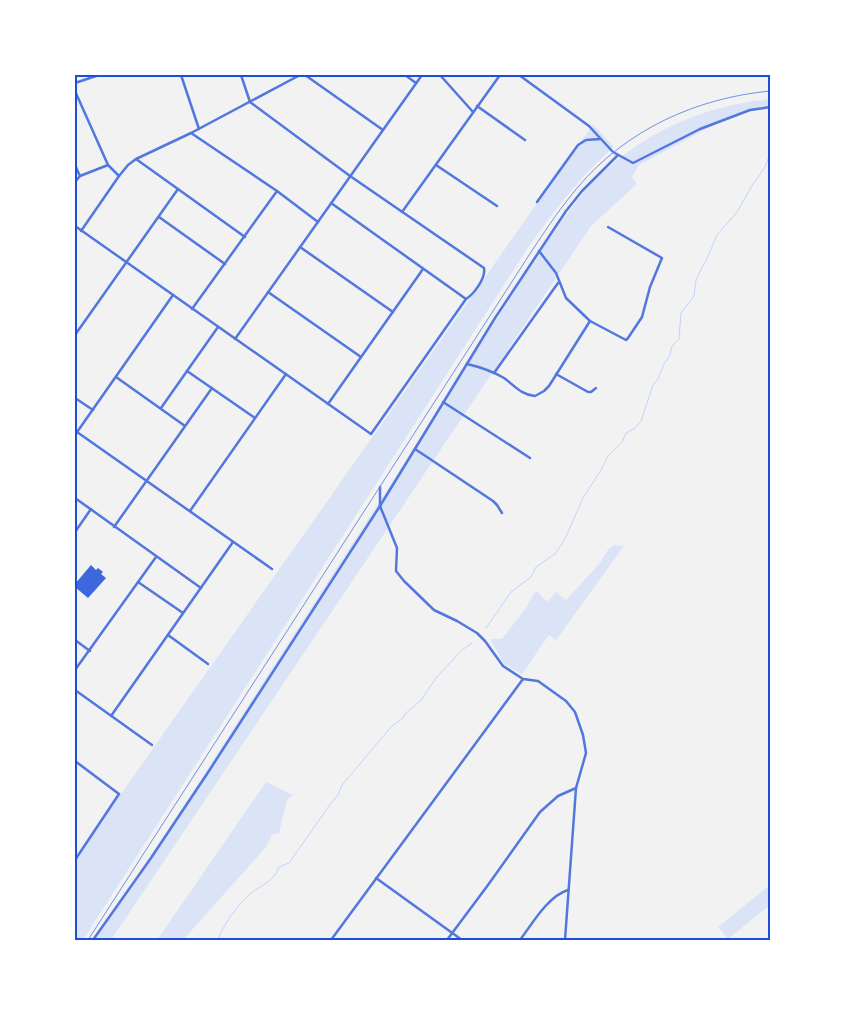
<svg xmlns="http://www.w3.org/2000/svg" width="845" height="1015" viewBox="0 0 845 1015" font-family="Quicksand,sans-serif">
	<style>
		.green { fill: #dbe4f7 }
		.lines { fill: none; stroke-linecap: round; stroke-linejoin: round }
		.stream { stroke: #bfd3fe; stroke-width: 1 }
		.building { fill: #3d67dc }
		.minor { stroke: #5277de; stroke-width: 2.5 }
		.rail { stroke: #7290e2; stroke-width: 1 }
		.neatline { fill: none; stroke: #1d4ed8; stroke-width: 2 }
	</style>
	<rect width="100%" height="100%" fill="#f2f2f2"/>
	<g class="green">
		<path d="M 770,99 L 770,109 L 746,112 L 712,126 L 639,165 L 632,177 L 637,184 L 591,226 L 111,940 L 95,940 L 203,776 L 539,253 C 554,233 568,211 584,192 C 632,137 698,106 770,99 Z"/>
		<path d="M 593,124 L 614,147 C 580,176 555,210 529,246 L 83,940 L 75,940 L 75,859 Z"/>
		<path d="M 614,545 L 624,546 L 556,640 L 549,635 L 522,674 L 504,664 L 490,639 L 502,639 L 526,608 L 534,593 L 537,591 L 547,602 L 556,592 L 566,600 L 600,563 L 607,551 Z"/>
		<path d="M 266,782 L 293,795 L 287,800 L 279,833 L 272,835 L 266,847 L 183,940 L 157,940 Z"/>
		<path d="M 770,885 L 770,905 L 728,939 L 718,927 Z"/>
	</g>
	<g class="lines">
		<g class="stream">
			<path d="M 486,628 L 511,592 L 531,577 L 536,567 L 555,554 L 565,539 L 583,498 L 601,470 L 608,456 L 622,442 L 626,433 L 635,428 L 641,421 L 653,385 L 658,379 L 664,364 L 670,355 L 672,346 L 679,339 L 681,313 L 694,296 L 696,280 L 701,269 L 706,261 L 717,235 L 737,212 L 753,184 L 765,167 L 770,154"/>
			<path d="M 218,940 C 224,923 237,906 250,894 C 262,884 273,883 279,867 L 289,863 L 331,803 L 338,795 L 342,785 L 392,726 L 402,719 L 405,714 L 421,700 L 436,678 L 462,650 L 472,643"/>
		</g>
	</g>
	<path class="building" d="M 91,565 L 96,570 L 98,568 L 103,572 L 101,574 L 106,578 L 88,598 L 75,587 L 75,584 Z"/>
	<g class="lines">
		<g class="minor">
			<path d="M 181,75 L 199,129"/>
			<path d="M 305,75 L 383,130"/>
			<path d="M 405,75 L 416,83"/>
			<path d="M 440,75 L 473,112"/>
			<path d="M 519,75 L 589,126 L 613,152 L 633,163 L 700,129 L 750,110 L 770,107"/>
			<path d="M 75,83 L 99,75"/>
			<path d="M 75,91 L 108,165 L 119,176"/>
			<path d="M 477,106 L 525,140"/>
			<path d="M 191,133 L 277,191 L 318,222"/>
			<path d="M 136,159 L 245,237"/>
			<path d="M 75,165 L 80,176 L 75,182"/>
			<path d="M 436,165 L 497,206"/>
			<path d="M 80,176 L 108,165"/>
			<path d="M 537,202 L 578,145 L 586,140 L 600,139"/>
			<path d="M 331,203 L 466,299"/>
			<path d="M 402,212 L 500,75"/>
			<path d="M 159,217 L 225,264"/>
			<path d="M 75,226 L 371,434 L 466,299 C 474,294 486,278 484,268 L 350,176 L 250,102 L 241,75"/>
			<path d="M 81,231 L 119,176 L 128,165 L 136,159 L 191,133 L 300,75"/>
			<path d="M 300,247 L 393,312"/>
			<path d="M 539,251 L 556,273 L 566,298 L 590,321 L 626,340 L 628,338 L 642,317 L 650,287 L 662,258 L 608,227"/>
			<path d="M 268,292 L 361,357"/>
			<path d="M 192,309 L 277,191"/>
			<path d="M 75,335 L 178,189"/>
			<path d="M 235,339 L 422,75"/>
			<path d="M 467,364 C 480,367 492,371 504,378 C 514,385 521,395 535,396 L 544,391 L 549,386 L 590,321"/>
			<path d="M 187,371 L 255,418"/>
			<path d="M 494,373 L 558,283"/>
			<path d="M 556,374 L 588,392 L 591,392 L 596,388"/>
			<path d="M 116,377 L 185,426"/>
			<path d="M 75,398 L 93,410"/>
			<path d="M 443,402 L 530,458"/>
			<path d="M 328,404 L 423,269"/>
			<path d="M 161,408 L 218,327"/>
			<path d="M 77,432 L 272,569"/>
			<path d="M 75,435 L 173,295"/>
			<path d="M 415,449 L 493,501 L 497,505 L 502,513"/>
			<path d="M 380,487 L 380,506 L 397,548 L 396,571 L 404,581 L 434,610 L 457,621 L 477,633 L 485,641 L 503,666 L 523,679 L 538,681 L 566,701 L 575,712 L 583,735 L 586,753 L 576,788 L 565,940"/>
			<path d="M 75,498 L 201,588"/>
			<path d="M 190,511 L 286,374"/>
			<path d="M 114,527 L 212,388"/>
			<path d="M 75,532 L 91,509"/>
			<path d="M 138,582 L 183,613"/>
			<path d="M 168,635 L 208,664"/>
			<path d="M 75,640 L 90,651"/>
			<path d="M 75,670 L 156,557"/>
			<path d="M 75,690 L 152,745"/>
			<path d="M 111,716 L 233,542"/>
			<path d="M 75,761 L 119,794 L 75,860"/>
			<path d="M 376,878 L 462,940"/>
			<path d="M 93,940 L 151,858 L 207,774 L 380,506 L 495,318 L 566,211 L 582,191 L 618,155"/>
			<path d="M 331,940 L 523,679"/>
			<path d="M 447,940 L 488,885 L 540,812 L 558,796 L 576,788"/>
			<path d="M 520,940 C 532,924 548,896 568,890"/>
		</g>
		<path class="rail" d="M 88,940 L 533,249 C 547,228 561,207 578,187 C 626,130 696,98 770,91"/>
	</g>
	<rect width="845" height="1015" fill="none" stroke="#ffffff" stroke-width="152"/>
	<rect x="76" y="76" width="693" height="863" class="neatline"/>
</svg>
